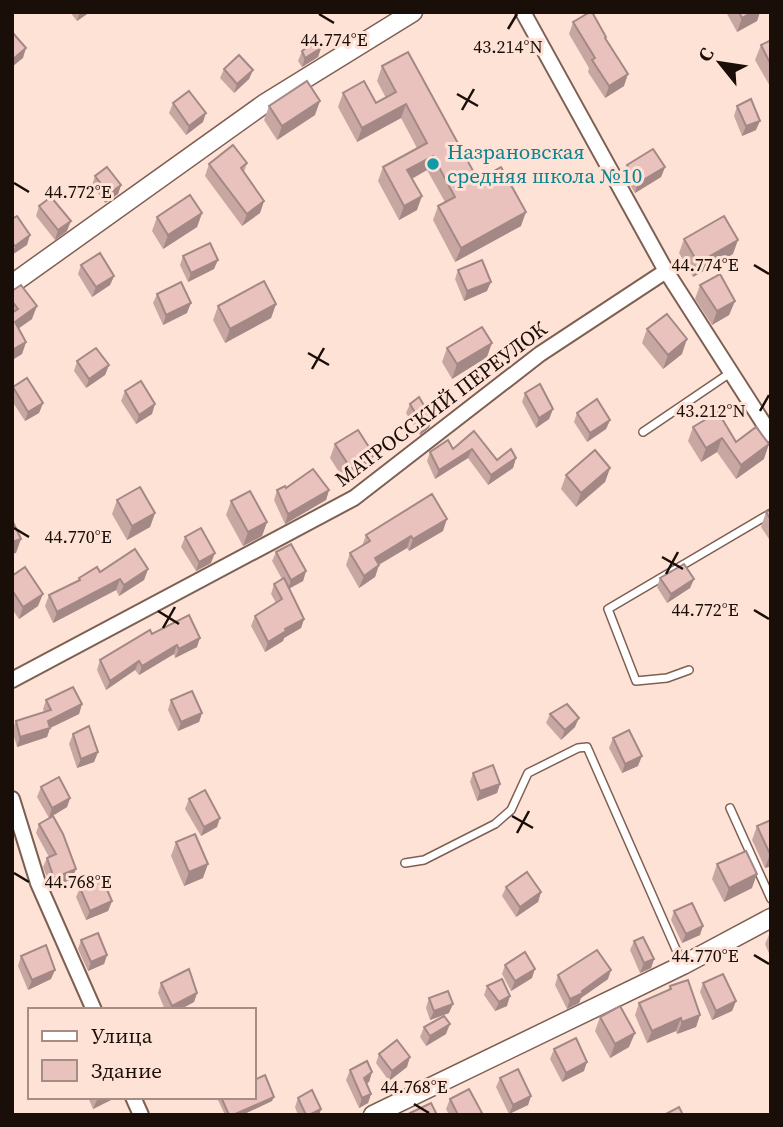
<svg xmlns="http://www.w3.org/2000/svg" width="783" height="1127" viewBox="0 0 783 1127" font-family="'Source Serif 4',serif">
	<style>
		.lines { fill: none; stroke-linecap: round; stroke-linejoin: round }
		.service-casing { stroke: #7e6053; stroke-width: 10 }
		.minor-casing { stroke: #7e6053; stroke-width: 18 }
		.tertiary-casing { stroke: #7e6053; stroke-width: 21 }
		.service { stroke: #fff; stroke-width: 7 }
		.minor { stroke: #fff; stroke-width: 14 }
		.tertiary { stroke: #fff; stroke-width: 18 }
		.wall { fill: #c8a7a3 }
		.shaded-wall { fill: #a38885 }
		.building { fill: #e9c2be; stroke: #a38885; stroke-width: 2 }
		.ticks { fill: none; stroke: #1a0e09; stroke-width: 2.5 }
		.culture-dot { fill: #0f9aa8; stroke: #ffe2d6; stroke-width: 2.5 }
		.labels { text-anchor: middle; stroke-width: 6; stroke-linejoin: round; paint-order: stroke }
		.culture-label { font-size: 21px; fill: #0d838f; stroke: #ffe2d6; text-anchor: start }
		.street-label { font-size: 21px; fill: #1a0e09; stroke: #ffe2d6 }
		.ticks-label { font-size: 18px; text-anchor: middle; fill: #1a0e09; stroke: #ffe2d6; stroke-width: 6; stroke-linejoin: round; paint-order: stroke }
	</style>
	<rect width="100%" height="100%" fill="#ffe2d6"/>
	<g class="lines">
		<defs>
			<g id="service">
				<path d="M 643,432 L 730,373"/>
				<path d="M 689,670 L 667,678 L 636,681 L 608,609 L 771,513"/>
				<path d="M 730,808 L 771,899"/>
				<path d="M 405,863 L 424,860 L 495,824 L 511,810 L 528,773 L 578,748 L 587,747 L 682,963"/>
			</g>
			<g id="minor">
				<path d="M 523,12 L 666,271 L 771,435"/>
				<path d="M 12,680 L 354,498 L 540,354 L 666,271"/>
				<path d="M 12,799 L 38,883 L 94,1010"/>
				<path d="M 133,1097 L 141,1115"/>
			</g>
			<g id="tertiary">
				<path d="M 12,284 L 264,104 L 413,12"/>
				<path d="M 373,1115 L 683,965 L 771,918"/>
			</g>
		</defs>
		<use href="#service" class="service-casing"/>
		<use href="#minor" class="minor-casing"/>
		<use href="#tertiary" class="tertiary-casing"/>
		<use href="#service" class="service"/>
		<use href="#minor" class="minor"/>
		<use href="#tertiary" class="tertiary"/>
	</g>
	<g class="wall">
		<path d="M 70,12 L 90,12 L 77,21 Z"/>
		<path d="M 726,12 L 760,12 L 757,21 L 737,32 Z"/>
		<path d="M 573,22 L 606,40 L 624,86 L 605,98 L 588,72 L 589,68 L 569,34 Z"/>
		<path d="M 771,40 L 771,88 L 755,60 L 761,45 Z"/>
		<path d="M 321,48 L 318,57 L 302,67 L 298,61 L 302,51 Z"/>
		<path d="M 382,66 L 478,180 L 521,226 L 455,262 L 433,220 L 438,206 L 445,202 L 427,170 L 412,179 L 417,210 L 399,220 L 378,181 L 383,167 L 417,148 L 401,118 L 357,142 L 338,107 L 343,93 L 376,103 L 386,98 L 377,81 Z"/>
		<path d="M 224,69 L 253,70 L 249,79 L 234,93 L 220,78 Z"/>
		<path d="M 173,103 L 203,122 L 186,135 L 169,113 Z"/>
		<path d="M 269,106 L 315,115 L 277,140 L 264,120 Z"/>
		<path d="M 737,106 L 756,130 L 742,136 L 734,116 Z"/>
		<path d="M 247,163 L 244,172 L 264,201 L 260,213 L 242,226 L 205,176 L 209,164 Z"/>
		<path d="M 627,165 L 665,167 L 661,177 L 635,193 L 624,175 Z"/>
		<path d="M 95,176 L 121,185 L 118,194 L 105,203 L 92,185 Z"/>
		<path d="M 39,206 L 67,231 L 55,240 L 36,216 Z"/>
		<path d="M 202,213 L 197,227 L 163,249 L 152,231 L 157,217 Z"/>
		<path d="M 684,239 L 733,254 L 693,277 L 679,253 Z"/>
		<path d="M 183,256 L 214,269 L 188,282 L 180,265 Z"/>
		<path d="M 81,265 L 114,276 L 110,285 L 92,297 L 78,274 Z"/>
		<path d="M 458,270 L 487,291 L 464,301 L 455,279 Z"/>
		<path d="M 700,285 L 735,301 L 729,315 L 712,325 L 695,299 Z"/>
		<path d="M 12,291 L 32,319 L 19,328 L 26,342 L 22,354 L 12,360 Z"/>
		<path d="M 157,294 L 187,313 L 163,325 L 153,303 Z"/>
		<path d="M 276,304 L 271,318 L 225,343 L 213,320 L 218,306 Z"/>
		<path d="M 647,329 L 682,354 L 663,369 L 642,343 Z"/>
		<path d="M 447,348 L 487,357 L 452,379 L 442,362 Z"/>
		<path d="M 77,361 L 109,365 L 105,375 L 86,388 L 74,371 Z"/>
		<path d="M 13,387 L 43,403 L 39,413 L 25,421 L 12,401 Z"/>
		<path d="M 125,391 L 152,414 L 136,424 L 121,401 Z"/>
		<path d="M 525,393 L 553,409 L 549,419 L 536,428 L 522,402 Z"/>
		<path d="M 410,404 L 432,419 L 429,428 L 420,435 L 406,413 Z"/>
		<path d="M 577,413 L 610,420 L 606,429 L 587,442 L 574,422 Z"/>
		<path d="M 693,427 L 736,442 L 764,459 L 736,479 L 717,452 L 701,462 L 688,441 Z"/>
		<path d="M 474,431 L 497,460 L 516,458 L 513,468 L 488,485 L 468,458 L 435,479 L 427,461 L 430,452 L 453,449 Z"/>
		<path d="M 335,444 L 369,469 L 346,483 L 330,458 Z"/>
		<path d="M 610,468 L 605,482 L 576,507 L 561,489 L 566,475 Z"/>
		<path d="M 286,488 L 329,490 L 326,500 L 285,524 L 274,500 L 277,490 Z"/>
		<path d="M 117,500 L 155,513 L 150,527 L 127,540 L 112,514 Z"/>
		<path d="M 231,501 L 267,522 L 262,536 L 243,546 L 226,515 Z"/>
		<path d="M 771,510 L 771,542 L 761,527 L 766,512 Z"/>
		<path d="M 443,531 L 409,551 L 407,548 L 379,565 L 375,577 L 359,588 L 346,565 L 350,553 L 362,546 L 366,535 Z"/>
		<path d="M 185,537 L 211,563 L 196,571 L 181,547 Z"/>
		<path d="M 276,552 L 306,571 L 303,581 L 289,589 L 304,619 L 301,628 L 284,638 L 283,641 L 265,652 L 251,626 L 255,616 L 276,603 L 271,594 L 274,584 L 282,579 L 272,561 Z"/>
		<path d="M 148,569 L 144,580 L 119,596 L 116,590 L 53,623 L 45,606 L 49,595 L 78,581 L 79,578 L 100,572 Z"/>
		<path d="M 12,576 L 38,606 L 19,619 L 12,609 Z"/>
		<path d="M 660,578 L 694,579 L 690,588 L 667,603 L 657,587 Z"/>
		<path d="M 152,634 L 197,647 L 175,658 L 174,654 L 139,675 L 135,670 L 106,690 L 97,670 L 100,660 Z"/>
		<path d="M 46,700 L 82,704 L 79,714 L 50,728 L 47,737 L 17,747 L 12,730 L 16,721 L 44,712 L 43,709 Z"/>
		<path d="M 171,700 L 202,713 L 199,722 L 178,731 L 168,710 Z"/>
		<path d="M 550,714 L 575,727 L 561,740 L 546,723 Z"/>
		<path d="M 73,734 L 98,752 L 94,762 L 77,768 L 69,744 Z"/>
		<path d="M 613,738 L 638,766 L 622,773 L 609,748 Z"/>
		<path d="M 473,773 L 500,784 L 497,793 L 477,801 L 470,782 Z"/>
		<path d="M 41,787 L 70,798 L 67,807 L 49,818 L 37,797 Z"/>
		<path d="M 189,799 L 217,827 L 201,836 L 185,809 Z"/>
		<path d="M 771,820 L 771,866 L 765,868 L 752,840 L 757,826 Z"/>
		<path d="M 39,824 L 72,879 L 51,888 L 43,867 L 47,858 L 49,857 L 36,833 Z"/>
		<path d="M 176,842 L 203,878 L 184,886 L 171,856 Z"/>
		<path d="M 717,864 L 752,888 L 724,902 L 712,879 Z"/>
		<path d="M 506,887 L 541,892 L 538,902 L 516,917 L 502,896 Z"/>
		<path d="M 80,888 L 112,901 L 108,911 L 86,920 L 76,897 Z"/>
		<path d="M 674,911 L 700,935 L 682,943 L 671,920 Z"/>
		<path d="M 771,934 L 771,958 L 765,944 L 769,935 Z"/>
		<path d="M 81,940 L 107,955 L 104,964 L 88,971 L 78,949 Z"/>
		<path d="M 634,941 L 654,959 L 651,968 L 640,973 L 630,950 Z"/>
		<path d="M 21,956 L 51,979 L 28,990 L 18,966 Z"/>
		<path d="M 505,965 L 532,978 L 511,991 L 502,974 Z"/>
		<path d="M 558,975 L 608,979 L 581,998 L 579,1003 L 567,1009 L 555,985 Z"/>
		<path d="M 161,983 L 197,993 L 194,1002 L 179,1010 L 165,1010 L 158,993 Z"/>
		<path d="M 703,983 L 736,1001 L 732,1011 L 712,1020 L 700,992 Z"/>
		<path d="M 487,986 L 507,1006 L 495,1011 L 484,995 Z"/>
		<path d="M 670,986 L 700,1015 L 696,1027 L 677,1034 L 676,1031 L 647,1043 L 635,1015 L 639,1003 L 668,990 Z"/>
		<path d="M 429,998 L 449,1013 L 430,1020 L 426,1008 Z"/>
		<path d="M 600,1017 L 629,1047 L 610,1058 L 595,1031 Z"/>
		<path d="M 424,1027 L 446,1034 L 426,1046 L 420,1037 Z"/>
		<path d="M 554,1049 L 584,1071 L 562,1082 L 550,1059 Z"/>
		<path d="M 379,1054 L 407,1067 L 389,1081 L 376,1063 Z"/>
		<path d="M 350,1070 L 372,1072 L 369,1082 L 367,1083 L 371,1094 L 368,1103 L 359,1108 L 346,1080 Z"/>
		<path d="M 500,1078 L 531,1096 L 528,1105 L 509,1114 L 496,1087 Z"/>
		<path d="M 88,1097 L 117,1097 L 93,1109 Z"/>
		<path d="M 219,1097 L 254,1097 L 272,1101 L 242,1115 L 225,1115 L 218,1100 Z"/>
		<path d="M 298,1098 L 321,1109 L 319,1115 L 298,1115 L 295,1107 Z"/>
		<path d="M 450,1099 L 481,1115 L 449,1115 L 446,1109 Z"/>
	</g>
	<g class="shaded-wall">
		<path d="M 80,12 L 90,12 L 77,21 Z"/>
		<path d="M 752,12 L 760,12 L 757,21 L 737,32 L 742,18 Z"/>
		<path d="M 26,48 L 23,58 L 12,67 L 12,60 Z"/>
		<path d="M 321,48 L 318,57 L 302,67 L 305,58 Z"/>
		<path d="M 253,70 L 249,79 L 234,93 L 237,84 Z"/>
		<path d="M 628,74 L 624,86 L 605,98 L 609,86 Z"/>
		<path d="M 320,101 L 315,115 L 277,140 L 282,126 Z"/>
		<path d="M 406,104 L 401,118 L 357,142 L 362,128 Z"/>
		<path d="M 206,113 L 203,122 L 186,135 L 189,126 Z"/>
		<path d="M 760,121 L 756,130 L 742,136 L 746,126 Z"/>
		<path d="M 433,156 L 427,170 L 402,184 L 407,170 Z"/>
		<path d="M 665,167 L 661,177 L 635,193 L 638,183 Z"/>
		<path d="M 121,185 L 118,194 L 105,203 L 109,194 Z"/>
		<path d="M 422,196 L 417,210 L 399,220 L 404,206 Z"/>
		<path d="M 264,201 L 260,213 L 242,226 L 247,214 Z"/>
		<path d="M 526,212 L 521,226 L 455,262 L 461,248 Z"/>
		<path d="M 202,213 L 197,227 L 163,249 L 168,235 Z"/>
		<path d="M 71,221 L 67,231 L 55,240 L 58,230 Z"/>
		<path d="M 30,235 L 27,245 L 12,255 L 15,246 Z"/>
		<path d="M 738,240 L 733,254 L 693,277 L 698,263 Z"/>
		<path d="M 218,260 L 214,269 L 188,282 L 191,273 Z"/>
		<path d="M 114,276 L 110,285 L 92,297 L 96,287 Z"/>
		<path d="M 491,282 L 487,291 L 464,301 L 467,291 Z"/>
		<path d="M 735,301 L 729,315 L 712,325 L 717,311 Z"/>
		<path d="M 191,303 L 187,313 L 163,325 L 166,315 Z"/>
		<path d="M 276,304 L 271,318 L 225,343 L 230,329 Z"/>
		<path d="M 37,306 L 32,319 L 12,333 L 15,322 Z"/>
		<path d="M 687,339 L 682,354 L 663,369 L 668,355 Z"/>
		<path d="M 26,342 L 22,354 L 12,360 L 12,350 Z"/>
		<path d="M 492,343 L 487,357 L 452,379 L 457,364 Z"/>
		<path d="M 109,365 L 105,375 L 86,388 L 89,379 Z"/>
		<path d="M 43,403 L 39,413 L 25,421 L 28,412 Z"/>
		<path d="M 155,404 L 152,414 L 136,424 L 139,415 Z"/>
		<path d="M 553,409 L 549,419 L 536,428 L 539,418 Z"/>
		<path d="M 432,419 L 429,428 L 420,435 L 423,426 Z"/>
		<path d="M 610,420 L 606,429 L 587,442 L 590,433 Z"/>
		<path d="M 722,438 L 717,452 L 701,462 L 706,448 Z"/>
		<path d="M 769,444 L 764,459 L 736,479 L 741,465 Z"/>
		<path d="M 472,449 L 468,458 L 435,479 L 439,470 Z"/>
		<path d="M 374,455 L 369,469 L 346,483 L 351,469 Z"/>
		<path d="M 516,458 L 513,468 L 488,485 L 491,475 Z"/>
		<path d="M 610,468 L 605,482 L 576,507 L 581,493 Z"/>
		<path d="M 329,490 L 326,500 L 285,524 L 288,514 Z"/>
		<path d="M 155,513 L 150,527 L 127,540 L 132,526 Z"/>
		<path d="M 447,519 L 443,531 L 409,551 L 413,539 Z"/>
		<path d="M 267,522 L 262,536 L 243,546 L 248,532 Z"/>
		<path d="M 411,536 L 407,548 L 371,569 L 375,558 Z"/>
		<path d="M 21,539 L 16,553 L 12,554 L 12,542 Z"/>
		<path d="M 215,553 L 211,563 L 196,571 L 199,562 Z"/>
		<path d="M 379,565 L 375,577 L 359,588 L 364,576 Z"/>
		<path d="M 148,569 L 144,580 L 119,596 L 124,585 Z"/>
		<path d="M 306,571 L 303,581 L 288,589 L 291,580 Z"/>
		<path d="M 120,579 L 116,590 L 53,623 L 57,612 Z"/>
		<path d="M 694,579 L 690,588 L 667,603 L 671,594 Z"/>
		<path d="M 43,594 L 38,606 L 19,619 L 23,607 Z"/>
		<path d="M 304,619 L 301,628 L 284,638 L 283,641 L 265,652 L 268,642 L 285,629 Z"/>
		<path d="M 200,638 L 197,647 L 175,658 L 179,649 Z"/>
		<path d="M 177,645 L 174,654 L 139,675 L 142,666 Z"/>
		<path d="M 139,661 L 135,670 L 106,690 L 110,681 Z"/>
		<path d="M 82,704 L 79,714 L 50,728 L 47,737 L 17,747 L 20,737 L 48,721 Z"/>
		<path d="M 202,713 L 199,722 L 178,731 L 181,722 Z"/>
		<path d="M 579,718 L 575,727 L 561,740 L 565,730 Z"/>
		<path d="M 98,752 L 94,762 L 77,768 L 81,759 Z"/>
		<path d="M 642,756 L 638,766 L 622,773 L 625,764 Z"/>
		<path d="M 500,784 L 497,793 L 477,801 L 480,791 Z"/>
		<path d="M 70,798 L 67,807 L 49,818 L 52,808 Z"/>
		<path d="M 220,818 L 217,827 L 201,836 L 204,827 Z"/>
		<path d="M 770,854 L 771,866 L 765,868 Z"/>
		<path d="M 208,864 L 203,878 L 184,886 L 189,872 Z"/>
		<path d="M 76,869 L 72,879 L 51,888 L 54,878 Z"/>
		<path d="M 757,874 L 752,888 L 724,902 L 729,888 Z"/>
		<path d="M 541,892 L 538,902 L 516,917 L 520,907 Z"/>
		<path d="M 112,901 L 108,911 L 86,920 L 90,911 Z"/>
		<path d="M 703,926 L 700,935 L 682,943 L 686,934 Z"/>
		<path d="M 107,955 L 104,964 L 88,971 L 91,962 Z"/>
		<path d="M 654,959 L 651,968 L 640,973 L 644,963 Z"/>
		<path d="M 535,969 L 532,978 L 511,991 L 515,981 Z"/>
		<path d="M 55,970 L 51,979 L 28,990 L 32,980 Z"/>
		<path d="M 611,970 L 608,979 L 581,998 L 579,1003 L 567,1009 L 570,999 Z"/>
		<path d="M 197,993 L 194,1002 L 179,1010 L 170,1010 L 172,1006 Z"/>
		<path d="M 510,996 L 507,1006 L 495,1011 L 499,1002 Z"/>
		<path d="M 736,1001 L 732,1011 L 712,1020 L 716,1011 Z"/>
		<path d="M 453,1004 L 449,1013 L 430,1020 L 434,1011 Z"/>
		<path d="M 700,1015 L 696,1027 L 677,1034 L 682,1022 Z"/>
		<path d="M 681,1018 L 676,1031 L 647,1043 L 652,1031 Z"/>
		<path d="M 450,1024 L 446,1034 L 426,1046 L 430,1036 Z"/>
		<path d="M 635,1033 L 629,1047 L 610,1058 L 615,1044 Z"/>
		<path d="M 410,1057 L 407,1067 L 389,1081 L 392,1071 Z"/>
		<path d="M 587,1062 L 584,1071 L 562,1082 L 566,1073 Z"/>
		<path d="M 372,1072 L 369,1082 L 361,1087 L 364,1078 Z"/>
		<path d="M 371,1094 L 368,1103 L 359,1108 L 362,1098 Z"/>
		<path d="M 531,1096 L 528,1105 L 509,1114 L 513,1105 Z"/>
		<path d="M 102,1097 L 117,1097 L 93,1109 L 97,1100 Z"/>
		<path d="M 274,1097 L 272,1101 L 242,1115 L 233,1115 Z"/>
		<path d="M 321,1109 L 319,1115 L 309,1115 Z"/>
	</g>
	<g class="building">
		<path d="M 590,12 L 592,12 L 606,37 L 605,38 L 628,74 L 609,86 L 592,60 L 595,58 L 573,22 Z"/>
		<path d="M 739,12 L 752,12 L 742,18 Z"/>
		<path d="M 12,32 L 26,48 L 12,60 Z"/>
		<path d="M 771,40 L 771,65 L 761,45 Z"/>
		<path d="M 316,41 L 321,48 L 305,58 L 302,51 Z"/>
		<path d="M 408,52 L 478,180 L 501,167 L 526,212 L 461,248 L 438,206 L 455,197 L 433,156 L 407,170 L 422,196 L 404,206 L 383,167 L 427,143 L 406,104 L 362,128 L 343,93 L 364,81 L 376,103 L 396,92 L 382,66 Z"/>
		<path d="M 239,55 L 253,70 L 237,84 L 224,69 Z"/>
		<path d="M 307,81 L 320,101 L 282,126 L 269,106 Z"/>
		<path d="M 189,91 L 206,113 L 189,126 L 173,103 Z"/>
		<path d="M 751,99 L 760,121 L 746,126 L 737,106 Z"/>
		<path d="M 233,145 L 247,163 L 241,168 L 264,201 L 247,214 L 209,164 Z"/>
		<path d="M 653,149 L 665,167 L 638,183 L 627,165 Z"/>
		<path d="M 107,167 L 121,185 L 109,194 L 95,176 Z"/>
		<path d="M 190,195 L 202,213 L 168,235 L 157,217 Z"/>
		<path d="M 51,197 L 71,221 L 58,230 L 39,206 Z"/>
		<path d="M 17,216 L 30,235 L 15,246 L 12,243 L 12,219 Z"/>
		<path d="M 724,216 L 738,240 L 698,263 L 684,239 Z"/>
		<path d="M 210,243 L 218,260 L 191,273 L 183,256 Z"/>
		<path d="M 100,253 L 114,276 L 96,287 L 81,265 Z"/>
		<path d="M 482,260 L 491,282 L 467,291 L 458,270 Z"/>
		<path d="M 720,274 L 735,301 L 717,311 L 700,285 Z"/>
		<path d="M 264,281 L 276,304 L 230,329 L 218,306 Z"/>
		<path d="M 181,282 L 191,303 L 166,315 L 157,294 Z"/>
		<path d="M 21,285 L 37,306 L 15,322 L 26,342 L 12,350 L 12,313 L 18,309 L 12,301 L 12,291 Z"/>
		<path d="M 667,314 L 687,339 L 668,355 L 647,329 Z"/>
		<path d="M 482,327 L 492,343 L 457,364 L 447,348 Z"/>
		<path d="M 96,348 L 109,365 L 89,379 L 77,361 Z"/>
		<path d="M 27,378 L 43,403 L 28,412 L 13,387 Z"/>
		<path d="M 141,381 L 155,404 L 139,415 L 125,391 Z"/>
		<path d="M 540,384 L 553,409 L 539,418 L 525,393 Z"/>
		<path d="M 419,397 L 432,419 L 423,426 L 410,404 Z"/>
		<path d="M 597,399 L 610,420 L 590,433 L 577,413 Z"/>
		<path d="M 718,412 L 736,442 L 756,427 L 769,444 L 741,465 L 722,438 L 706,448 L 693,427 Z"/>
		<path d="M 358,430 L 374,455 L 351,469 L 335,444 Z"/>
		<path d="M 474,431 L 497,460 L 511,449 L 516,458 L 491,475 L 472,449 L 439,470 L 430,452 L 448,440 L 453,449 Z"/>
		<path d="M 595,450 L 610,468 L 581,493 L 566,475 Z"/>
		<path d="M 313,469 L 329,490 L 288,514 L 277,490 L 285,486 L 286,488 Z"/>
		<path d="M 140,487 L 155,513 L 132,526 L 117,500 Z"/>
		<path d="M 250,491 L 267,522 L 248,532 L 231,501 Z"/>
		<path d="M 432,494 L 447,519 L 413,539 L 411,536 L 375,558 L 379,565 L 364,576 L 350,553 L 370,541 L 366,535 Z"/>
		<path d="M 771,510 L 771,520 L 766,512 Z"/>
		<path d="M 12,520 L 21,539 L 12,542 Z"/>
		<path d="M 201,528 L 215,553 L 199,562 L 185,537 Z"/>
		<path d="M 291,544 L 306,571 L 291,580 L 276,552 Z"/>
		<path d="M 135,549 L 148,569 L 124,585 L 120,579 L 57,612 L 49,595 L 80,580 L 79,578 L 97,567 L 100,572 Z"/>
		<path d="M 684,564 L 694,579 L 671,594 L 660,578 Z"/>
		<path d="M 25,567 L 43,594 L 23,607 L 12,590 L 12,576 Z"/>
		<path d="M 284,578 L 304,619 L 285,629 L 286,631 L 268,642 L 255,616 L 282,599 L 274,584 Z"/>
		<path d="M 189,615 L 200,638 L 179,649 L 177,645 L 142,666 L 139,661 L 110,681 L 100,660 L 150,630 L 152,634 Z"/>
		<path d="M 73,687 L 82,704 L 48,721 L 50,728 L 20,737 L 16,721 L 51,710 L 46,700 Z"/>
		<path d="M 192,691 L 202,713 L 181,722 L 171,700 Z"/>
		<path d="M 567,704 L 579,718 L 565,730 L 550,714 Z"/>
		<path d="M 89,726 L 98,752 L 81,759 L 73,734 Z"/>
		<path d="M 629,730 L 642,756 L 625,764 L 613,738 Z"/>
		<path d="M 493,765 L 500,784 L 480,791 L 473,773 Z"/>
		<path d="M 59,777 L 70,798 L 52,808 L 41,787 Z"/>
		<path d="M 205,790 L 220,818 L 204,827 L 189,799 Z"/>
		<path d="M 53,816 L 63,834 L 76,869 L 54,878 L 47,858 L 56,854 L 39,824 Z"/>
		<path d="M 771,820 L 771,854 L 770,854 L 757,826 Z"/>
		<path d="M 195,834 L 208,864 L 189,872 L 176,842 Z"/>
		<path d="M 746,851 L 757,874 L 729,888 L 717,864 Z"/>
		<path d="M 527,872 L 541,892 L 520,907 L 506,887 Z"/>
		<path d="M 102,878 L 112,901 L 90,911 L 80,888 Z"/>
		<path d="M 692,903 L 703,926 L 686,934 L 674,911 Z"/>
		<path d="M 98,933 L 107,955 L 91,962 L 81,940 Z"/>
		<path d="M 643,937 L 654,959 L 644,963 L 634,941 Z"/>
		<path d="M 46,945 L 55,970 L 32,980 L 21,956 Z"/>
		<path d="M 597,950 L 611,970 L 582,991 L 583,993 L 570,999 L 558,975 Z"/>
		<path d="M 525,952 L 535,969 L 515,981 L 505,965 Z"/>
		<path d="M 189,969 L 197,993 L 172,1006 L 161,983 Z"/>
		<path d="M 723,974 L 736,1001 L 716,1011 L 703,983 Z"/>
		<path d="M 502,979 L 510,996 L 499,1002 L 487,986 Z"/>
		<path d="M 688,980 L 700,1015 L 682,1022 L 681,1018 L 652,1031 L 639,1003 L 671,989 L 670,986 Z"/>
		<path d="M 448,991 L 453,1004 L 434,1011 L 429,998 Z"/>
		<path d="M 620,1006 L 635,1033 L 615,1044 L 600,1017 Z"/>
		<path d="M 444,1016 L 450,1024 L 430,1036 L 424,1027 Z"/>
		<path d="M 576,1038 L 587,1062 L 566,1073 L 554,1049 Z"/>
		<path d="M 397,1040 L 410,1057 L 392,1071 L 379,1054 Z"/>
		<path d="M 367,1061 L 372,1072 L 364,1078 L 371,1094 L 362,1098 L 350,1070 Z"/>
		<path d="M 518,1069 L 531,1096 L 513,1105 L 500,1078 Z"/>
		<path d="M 265,1075 L 274,1097 L 233,1115 L 229,1115 L 221,1097 L 254,1097 L 254,1080 Z"/>
		<path d="M 469,1089 L 482,1113 L 478,1115 L 458,1115 L 450,1099 Z"/>
		<path d="M 312,1090 L 321,1109 L 309,1115 L 306,1115 L 298,1098 Z"/>
		<path d="M 431,1103 L 437,1115 L 411,1115 L 410,1113 Z"/>
		<path d="M 679,1107 L 683,1115 L 664,1115 Z"/>
	</g>
	<path class="ticks" d="M 319,14 L 334,23M 508,29 L 517,14M 457,94 L 478,106M 462,110 L 474,89M 14,183 L 29,192M 754,265 L 769,274M 308,353 L 329,365M 312,369 L 324,348M 760,411 L 769,395M 14,528 L 29,537M 662,557 L 683,569M 666,574 L 678,552M 754,610 L 769,619M 158,611 L 179,624M 163,628 L 175,607M 512,816 L 533,828M 517,833 L 529,811M 14,873 L 29,882M 754,955 L 769,964M 414,1104 L 429,1113"/>
	<circle class="culture-dot" cx="433" cy="164" r="7"/>
	<g class="labels">
		<g class="culture-label">
			<text x="447" y="159">Назрановская<tspan x="447" dy="24">средняя школа №10</tspan></text>
		</g>
		<g class="street-label">
			<text transform="translate(441 404) rotate(-37)" y="7">МАТРОССКИЙ ПЕРЕУЛОК</text>
		</g>
	</g>
	<g class="ticks-label">
		<text x="334" y="46">44.774°E</text>
		<text x="508" y="53">43.214°N</text>
		<text x="78" y="198">44.772°E</text>
		<text x="705" y="271">44.774°E</text>
		<text x="711" y="417">43.212°N</text>
		<text x="78" y="543">44.770°E</text>
		<text x="705" y="616">44.772°E</text>
		<text x="78" y="888">44.768°E</text>
		<text x="705" y="962">44.770°E</text>
		<text x="414" y="1093">44.768°E</text>
	</g>
	<rect width="783" height="1127" fill="none" stroke="#1a0e09" stroke-width="28"/>
	<rect x="28" y="1008" width="228" height="91" fill="#ffe2d6" stroke="#a38d84" stroke-width="2"/>
	<rect x="42" y="1031" width="35" height="10" fill="#ffffff" stroke="#a38d84" stroke-width="2"/>
	<text x="91" y="1043" font-size="21" fill="#1a0e09">Улица</text>
	<rect x="42" y="1060" width="35" height="21" fill="#e9c2be" stroke="#a38d84" stroke-width="2"/>
	<text x="91" y="1078" font-size="21" fill="#1a0e09">Здание</text>
	<g transform="translate(720 63) rotate(300)" stroke="#ffe2d6" stroke-width="5" paint-order="stroke">
	<path d="M0-5L12 26L0 18L-12 26Z" fill="#1a0e09"/>
	<text y="-10" font-size="19" font-weight="bold" text-anchor="middle" fill="#1a0e09">С</text>
	</g>
</svg>
